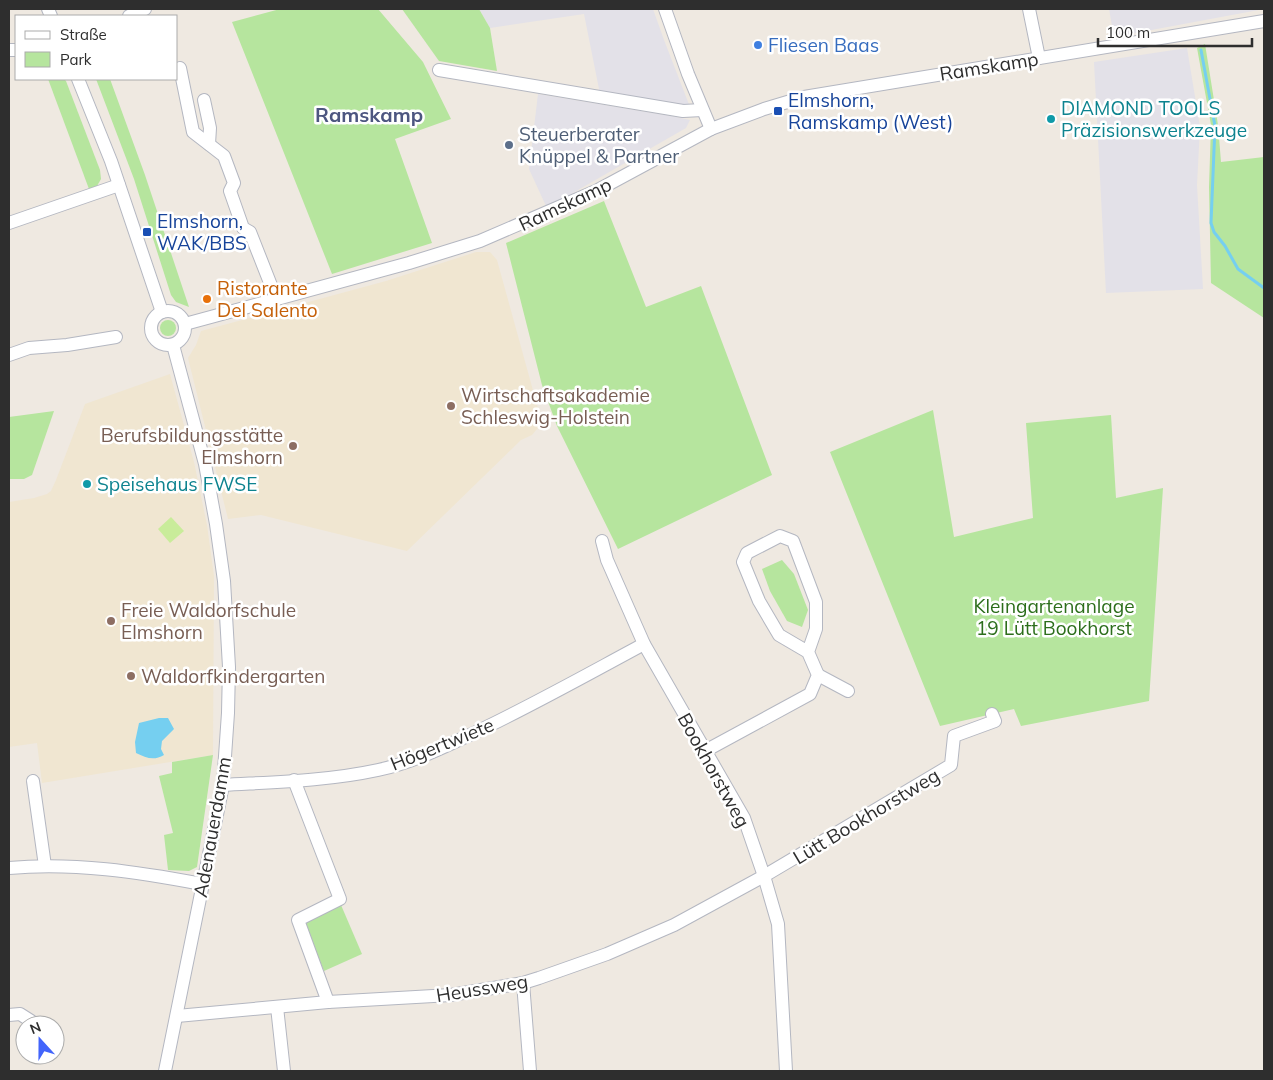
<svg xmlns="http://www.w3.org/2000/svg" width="1273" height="1080" viewBox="0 0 1273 1080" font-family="Mulish,sans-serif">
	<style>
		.industrial { fill: #e3e1e8 }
		.education { fill: #f0e6d1 }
		.green { fill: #b6e59e }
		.pitch { fill: #c9ec9a }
		.water { fill: #75cff0 }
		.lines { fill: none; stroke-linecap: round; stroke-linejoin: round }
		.stream { stroke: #75cff0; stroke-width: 3 }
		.minor-casing { stroke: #b4b7c1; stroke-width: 14 }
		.minor { stroke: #fff; stroke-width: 12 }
		.shop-dot { fill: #3f7fe0; stroke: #fff; stroke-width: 2 }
		.transit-dot { fill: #1a4fb4; stroke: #fff; stroke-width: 2 }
		.culture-dot { fill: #0f9aa8; stroke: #fff; stroke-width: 2 }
		.service-dot { fill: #5c6f8a; stroke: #fff; stroke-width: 2 }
		.food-dot { fill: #e8710a; stroke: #fff; stroke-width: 2 }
		.education-dot { fill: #8d6e63; stroke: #fff; stroke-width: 2 }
		.labels { text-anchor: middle; stroke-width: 5; stroke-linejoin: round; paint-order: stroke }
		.shop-label { font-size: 19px; fill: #366cbe; stroke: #fff; text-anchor: start }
		.street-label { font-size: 19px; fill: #2e2e2e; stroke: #fff }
		.transit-label { font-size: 19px; fill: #164399; stroke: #fff; text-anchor: start }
		.culture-label { font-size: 19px; fill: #0d838f; stroke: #fff; text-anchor: start }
		.service-label { font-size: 19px; fill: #4e5e75; stroke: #fff; text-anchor: start }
		.food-label { font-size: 19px; fill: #c56008; stroke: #fff; text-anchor: start }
		.education-label { font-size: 19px; fill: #785e54; stroke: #fff; text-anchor: start }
		.park-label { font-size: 19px; fill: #2c6e1b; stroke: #fff }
		.neighbourhood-label { font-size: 20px; font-weight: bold; fill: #4d5680; stroke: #fff }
	</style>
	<rect width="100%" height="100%" fill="#efe9e1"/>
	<g class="industrial">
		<path d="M 479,9 L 653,9 L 664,40 L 690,107 L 600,94 L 584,14 L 490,28 Z"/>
		<path d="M 1109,9 L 1264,9 L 1114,37 Z"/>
		<path d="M 1187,48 L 1200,127 L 1197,185 L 1203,289 L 1106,293 L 1094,62 Z"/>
		<path d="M 538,94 L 671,116 L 690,120 L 686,128 L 571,194 L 546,206 L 529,169 Z"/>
	</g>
	<g class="education">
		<path d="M 476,252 L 490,252 L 497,260 L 542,423 L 532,435 L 521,440 L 407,551 L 261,515 L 228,519 L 188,358 L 196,345 L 201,331 L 386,281 Z"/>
		<path d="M 170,374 L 194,462 L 207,525 L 214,576 L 213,755 L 42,783 L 37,743 L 9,747 L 9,502 L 34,498 L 47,494 L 51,491 L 56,480 L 85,404 Z"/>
	</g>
	<g class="green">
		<path d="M 280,9 L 378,9 L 423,62 L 451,119 L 395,139 L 432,243 L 332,274 L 232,22 Z"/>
		<path d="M 402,9 L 479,9 L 490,28 L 497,71 L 439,61 Z"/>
		<path d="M 1205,44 L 1218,125 L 1221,162 L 1264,157 L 1264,318 L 1211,283 L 1209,187 L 1211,125 L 1197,48 Z"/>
		<path d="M 48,79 L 64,79 L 66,81 L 100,170 L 101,179 L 97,186 L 89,189 Z"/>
		<path d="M 96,79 L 110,79 L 145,175 L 189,307 L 176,302 L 171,295 L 134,179 Z"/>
		<path d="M 604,201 L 646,307 L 701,286 L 772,475 L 618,549 L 557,426 L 542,385 L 506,243 Z"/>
		<circle cx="168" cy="328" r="8"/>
		<path d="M 933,410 L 954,537 L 1033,518 L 1026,423 L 1111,415 L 1116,498 L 1163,488 L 1149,701 L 1021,726 L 1014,709 L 940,726 L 830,452 Z"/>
		<path d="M 54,411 L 32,475 L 24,479 L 9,479 L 9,417 Z"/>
		<path d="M 782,560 L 794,574 L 808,610 L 802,627 L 787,621 L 770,591 L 762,569 Z"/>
		<path d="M 213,755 L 197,867 L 189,871 L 168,870 L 164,835 L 173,833 L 159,776 L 172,773 L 172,762 Z"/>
		<path d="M 341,905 L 362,954 L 324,971 L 303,921 Z"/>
	</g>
	<path class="pitch" d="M 171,517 L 184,531 L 170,543 L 158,529 Z"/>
	<path class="water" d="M 159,718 L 168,718 L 174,729 L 162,741 L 161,749 L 164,755 C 154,761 146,758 136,753 L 135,742 L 139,723 Z"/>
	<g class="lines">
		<path class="stream" d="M 1201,50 L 1215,126 L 1211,223 L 1214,232 L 1225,246 L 1238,269 L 1264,288"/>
		<defs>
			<g id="minor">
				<path d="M 48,9 L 51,16"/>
				<path d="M 665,9 L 688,74 L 711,129"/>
				<path d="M 1029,9 L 1039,58"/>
				<path d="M 129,16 L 145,9"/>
				<path d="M 9,50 L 16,50"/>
				<path d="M 180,68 L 193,132 L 224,156 L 234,183 L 230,191 L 243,228 L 250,232 L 276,298"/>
				<path d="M 439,70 L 683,111 L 702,110"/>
				<path d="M 78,79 L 111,161 L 162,312"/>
				<path d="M 204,100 L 210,128 L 209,144"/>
				<path d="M 9,223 L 119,185"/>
				<circle cx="168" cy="328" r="17"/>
				<path d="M 185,324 L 409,263 L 480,241 L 596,191 L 711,129 L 764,109 L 804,97 L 1264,21"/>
				<path d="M 9,355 L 29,348 L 67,345 L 116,337"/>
				<path d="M 602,541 L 607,560 L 644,644 L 744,818 L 764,876 L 778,924 L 786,1071"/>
				<path d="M 818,675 L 848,691"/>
				<path d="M 705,751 L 810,694 L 818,675 L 808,652 L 816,629 L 816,602 L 793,541 L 780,536 L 747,553 L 743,562 L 759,601 L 779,635 L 808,652"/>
				<path d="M 294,780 L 340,899 L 298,920 L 328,1002"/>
				<path d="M 33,781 L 45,866"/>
				<path d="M 223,785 C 274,782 327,781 378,770 C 412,763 444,747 476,732 C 533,705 588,674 644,644"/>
				<path d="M 9,868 C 74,862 138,872 202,884"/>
				<path d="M 523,983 L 530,1071"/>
				<path d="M 277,1007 L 284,1071"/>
				<path d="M 9,1015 L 20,1014 L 31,1021"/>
				<path d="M 177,1016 L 328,1002 L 451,995 L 523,983 L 539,978 L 607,954 L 674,925 L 764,876 L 951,765 L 954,736 L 995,721 L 992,714"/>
				<path d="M 165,1071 L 223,785 L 228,713 L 229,667 L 224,581 L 216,524 L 205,464 L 173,345"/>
			</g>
		</defs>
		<use href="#minor" class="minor-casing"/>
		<use href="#minor" class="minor"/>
	</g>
	<circle class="shop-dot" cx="758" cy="45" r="5"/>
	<g class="transit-dot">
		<rect x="773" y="106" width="10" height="10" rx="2.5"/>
		<rect x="142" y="227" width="10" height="10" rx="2.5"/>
	</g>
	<g class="culture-dot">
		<circle cx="1051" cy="119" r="5"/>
		<circle cx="87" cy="484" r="5"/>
	</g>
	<circle class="service-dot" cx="509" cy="145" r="5"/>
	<circle class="food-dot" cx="207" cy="299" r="5"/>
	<g class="education-dot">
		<circle cx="451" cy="406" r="5"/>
		<circle cx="293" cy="446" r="5"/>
		<circle cx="111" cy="621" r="5"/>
		<circle cx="131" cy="676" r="5"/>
	</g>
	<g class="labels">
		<g class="shop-label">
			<text x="768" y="52">Fliesen Baas</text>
		</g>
		<g class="street-label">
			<text transform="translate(989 66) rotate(-9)" y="7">Ramskamp</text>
			<text transform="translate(565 204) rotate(-25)" y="7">Ramskamp</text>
			<text transform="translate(442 744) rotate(-22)" y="7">Högertwiete</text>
			<text transform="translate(714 770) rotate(61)" y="7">Bookhorstweg</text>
			<text transform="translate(866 816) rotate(-31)" y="7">Lütt Bookhorstweg</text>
			<text transform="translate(212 827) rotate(-80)" y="7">Adenauerdamm</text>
			<text transform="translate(482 988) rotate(-9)" y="7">Heussweg</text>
		</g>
		<g class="transit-label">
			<text x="788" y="107">Elmshorn,<tspan x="788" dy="22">Ramskamp (West)</tspan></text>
			<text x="157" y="228">Elmshorn,<tspan x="157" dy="22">WAK/BBS</tspan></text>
		</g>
		<g class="culture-label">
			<text x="1061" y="115">DIAMOND TOOLS<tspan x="1061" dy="22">Präzisionswerkzeuge</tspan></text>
			<text x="97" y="491">Speisehaus FWSE</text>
		</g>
		<g class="service-label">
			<text x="519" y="141">Steuerberater<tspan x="519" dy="22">Knüppel &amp; Partner</tspan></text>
		</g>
		<g class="food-label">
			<text x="217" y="295">Ristorante<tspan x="217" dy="22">Del Salento</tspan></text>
		</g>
		<g class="education-label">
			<text x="461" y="402">Wirtschaftsakademie<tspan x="461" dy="22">Schleswig-Holstein</tspan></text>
			<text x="283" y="442" text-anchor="end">Berufsbildungsstätte<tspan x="283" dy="22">Elmshorn</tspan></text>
			<text x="121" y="617">Freie Waldorfschule<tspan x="121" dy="22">Elmshorn</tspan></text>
			<text x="141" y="683">Waldorfkindergarten</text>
		</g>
		<g class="park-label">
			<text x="1054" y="613">Kleingartenanlage<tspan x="1054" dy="22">19 Lütt Bookhorst</tspan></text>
		</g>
		<g class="neighbourhood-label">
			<text x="369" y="122">Ramskamp</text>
		</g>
	</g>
	<rect width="1273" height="1080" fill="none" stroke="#2e2e2e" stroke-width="20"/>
	<rect x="15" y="15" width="162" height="65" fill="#ffffff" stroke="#ababab"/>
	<rect x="25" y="31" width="25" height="8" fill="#ffffff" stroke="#ababab"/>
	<text x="60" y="40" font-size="15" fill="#2e2e2e">Straße</text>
	<rect x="25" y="52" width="25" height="15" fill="#b6e59e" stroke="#ababab"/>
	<text x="60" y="65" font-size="15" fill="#2e2e2e">Park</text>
	<g transform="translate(40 1040) rotate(339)"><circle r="24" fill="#ffffff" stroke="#ababab"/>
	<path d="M0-4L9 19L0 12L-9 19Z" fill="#4264fb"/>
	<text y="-8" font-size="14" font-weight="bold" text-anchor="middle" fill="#2e2e2e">N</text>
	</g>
	<path d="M1098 38v8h154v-8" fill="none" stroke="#2e2e2e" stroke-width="2.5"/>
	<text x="1106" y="38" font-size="15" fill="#2e2e2e" stroke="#ffffff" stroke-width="4" paint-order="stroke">100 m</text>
</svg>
